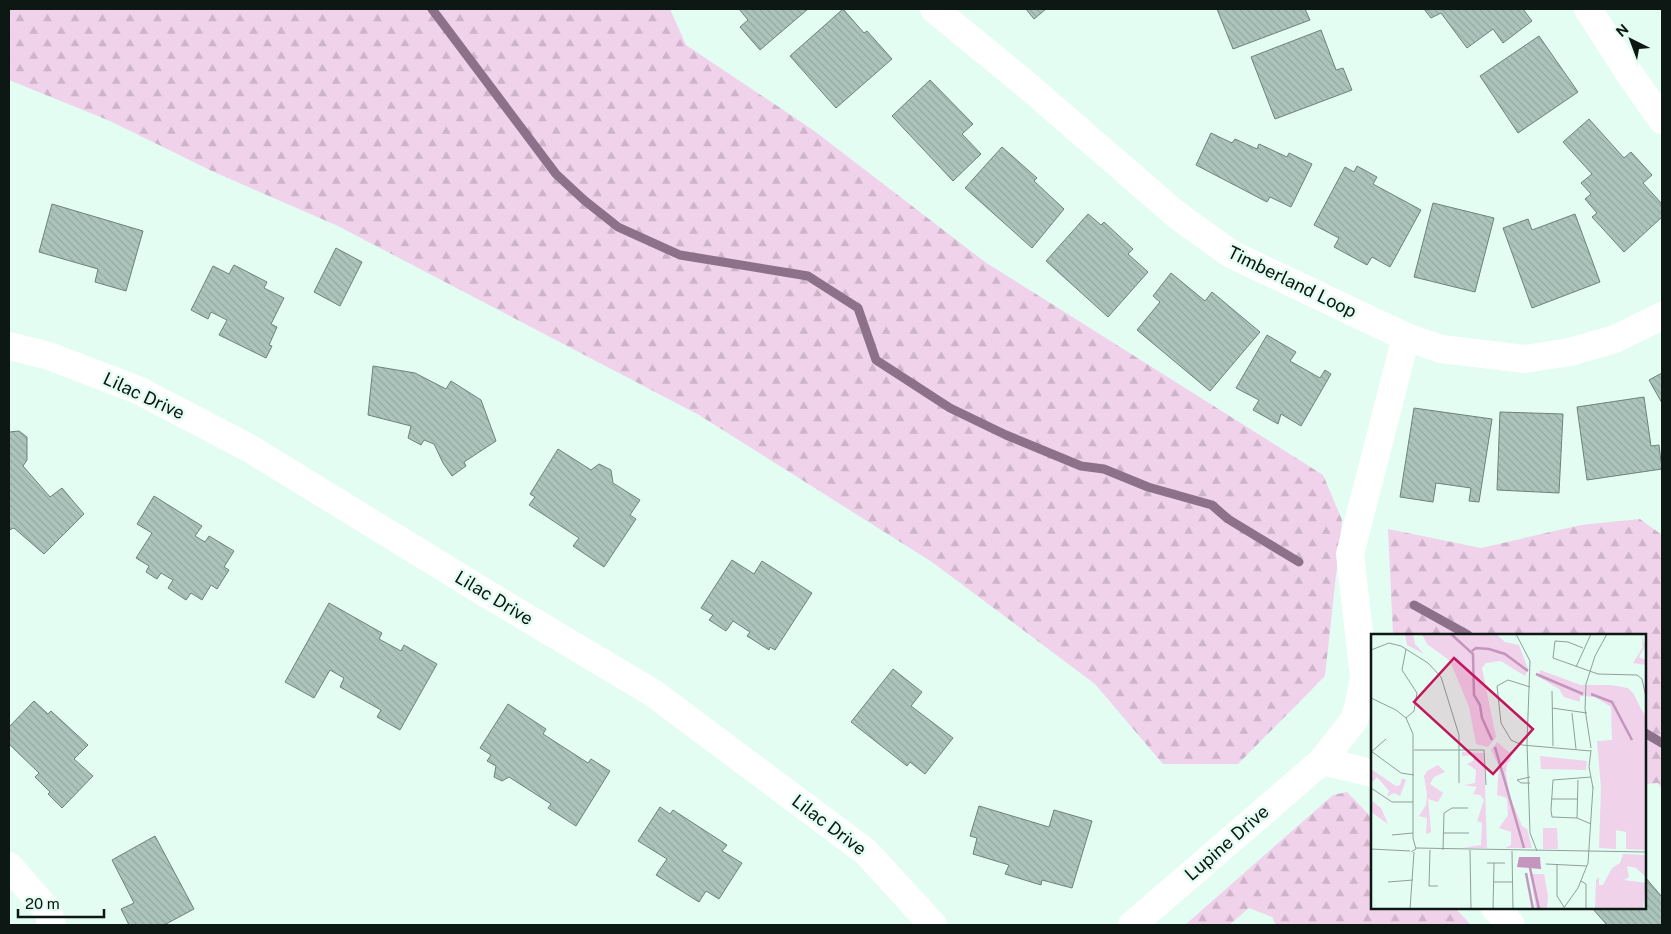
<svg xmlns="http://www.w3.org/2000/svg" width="1671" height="934" viewBox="0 0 1671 934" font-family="'Public Sans',sans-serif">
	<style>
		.forest { fill: url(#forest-firs) }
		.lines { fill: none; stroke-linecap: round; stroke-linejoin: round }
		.stream { stroke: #8d708a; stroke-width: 9 }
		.building { fill: url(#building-back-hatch); stroke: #6c837b }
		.minor { stroke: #fff; stroke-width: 28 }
		.labels { text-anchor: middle; stroke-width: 5; stroke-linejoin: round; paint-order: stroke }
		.street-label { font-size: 18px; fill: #0d1713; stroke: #e3fdf3 }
		.inset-river { fill: none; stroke: #c496bd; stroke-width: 2.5 }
		.inset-road { fill: none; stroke: #8da199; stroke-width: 1 }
		.view { fill: #c2185b; fill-opacity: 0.15; stroke: #c2185b; stroke-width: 2.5 }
		.inset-edge { fill: none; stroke: #0d1713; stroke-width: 2.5 }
	</style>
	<defs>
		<pattern id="forest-firs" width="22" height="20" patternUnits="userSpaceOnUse" patternTransform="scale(1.25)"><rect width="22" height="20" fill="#f0d2eb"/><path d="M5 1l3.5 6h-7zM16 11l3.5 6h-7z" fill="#cdb4c9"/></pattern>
		<pattern id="building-back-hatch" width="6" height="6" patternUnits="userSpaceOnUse" patternTransform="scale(1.25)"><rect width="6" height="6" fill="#acc5bc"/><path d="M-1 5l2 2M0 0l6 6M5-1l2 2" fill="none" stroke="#93a8a1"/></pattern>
	</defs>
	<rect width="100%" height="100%" fill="#e3fdf3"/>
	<g class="forest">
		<path d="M 9,9 L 670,9 L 686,45 L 813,130 L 985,262 L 1323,475 L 1342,520 L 1325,676 L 1238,764 L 1163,764 L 1095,684 L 932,562 L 699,415 L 338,226 L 214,172 L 110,121 L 9,80 Z"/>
		<path d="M 1640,519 L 1662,535 L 1662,790 L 1658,783 L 1645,784 L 1645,635 L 1393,635 L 1388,529 L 1481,548 L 1581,525 Z"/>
		<path d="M 1347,792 L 1372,818 L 1372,908 L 1455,908 L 1471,925 L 1276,925 L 1272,917 L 1249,908 L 1229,925 L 1185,925 L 1333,795 Z"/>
	</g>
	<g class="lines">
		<g class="stream">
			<path d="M 432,9 L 556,174 L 584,200 L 618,227 L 680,255 L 808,276 L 858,308 L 876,360 L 950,408 L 1006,435 L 1081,466 L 1104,469 L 1148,487 L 1212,505 L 1228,519 L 1299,562"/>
			<path d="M 1414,605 L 1468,635"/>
			<path d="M 1645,733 L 1662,743"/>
		</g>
	</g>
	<g class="building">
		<path d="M 739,9 L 808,9 L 760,50 L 740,27 L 748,20 Z"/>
		<path d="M 843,9 L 864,33 L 867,31 L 892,59 L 836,108 L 790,56 Z"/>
		<path d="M 1026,9 L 1046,9 L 1034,19 Z"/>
		<path d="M 1217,9 L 1305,9 L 1310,20 L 1233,49 Z"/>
		<path d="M 1424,9 L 1523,9 L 1532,21 L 1503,43 L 1493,29 L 1467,48 L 1441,13 L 1431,18 Z"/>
		<path d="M 1321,30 L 1336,70 L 1343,68 L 1352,90 L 1275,119 L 1251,57 Z"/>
		<path d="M 1539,36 L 1578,92 L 1518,133 L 1480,76 Z"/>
		<path d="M 930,80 L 973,124 L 962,134 L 981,154 L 953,181 L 892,116 Z"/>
		<path d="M 1589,119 L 1624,158 L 1631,152 L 1652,175 L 1643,183 L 1662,204 L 1662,217 L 1624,252 L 1592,217 L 1597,213 L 1585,199 L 1591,194 L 1581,183 L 1592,174 L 1563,142 Z"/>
		<path d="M 1211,133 L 1232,143 L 1235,139 L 1257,149 L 1259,144 L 1287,157 L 1289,153 L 1312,164 L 1291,207 L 1270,197 L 1267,202 L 1196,165 Z"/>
		<path d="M 1002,147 L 1037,178 L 1034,181 L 1064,209 L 1032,248 L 965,188 Z"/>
		<path d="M 1357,166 L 1377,177 L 1373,184 L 1421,210 L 1390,267 L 1372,257 L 1367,265 L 1334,247 L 1339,238 L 1314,225 L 1345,167 L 1354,172 Z"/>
		<path d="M 1433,203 L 1494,218 L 1475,292 L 1414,277 Z"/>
		<path d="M 52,204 L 143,231 L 126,291 L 95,282 L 98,269 L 39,252 Z"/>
		<path d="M 1088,214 L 1101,225 L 1104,222 L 1133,249 L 1128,254 L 1148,272 L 1108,317 L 1046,261 Z"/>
		<path d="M 1575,214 L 1600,282 L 1532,308 L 1503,228 L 1528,219 L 1532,230 Z"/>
		<path d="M 336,248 L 362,262 L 340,306 L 314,292 Z"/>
		<path d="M 234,265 L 267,282 L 264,288 L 284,298 L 271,324 L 277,327 L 269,345 L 272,346 L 266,358 L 219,335 L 227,320 L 211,312 L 208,319 L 191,310 L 213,266 L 229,274 Z"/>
		<path d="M 1171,273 L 1205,301 L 1212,292 L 1260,332 L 1210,391 L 1137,330 L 1160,302 L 1153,296 Z"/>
		<path d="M 1267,335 L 1296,352 L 1290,361 L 1320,378 L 1325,370 L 1331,374 L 1301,426 L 1281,414 L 1278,424 L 1253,410 L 1259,400 L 1236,388 Z"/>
		<path d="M 373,366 L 415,373 L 446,389 L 451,381 L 481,400 L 496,441 L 464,462 L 466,466 L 452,476 L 443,463 L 434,444 L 424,440 L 421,445 L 408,438 L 411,426 L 368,415 Z"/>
		<path d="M 1662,373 L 1662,403 L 1649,380 Z"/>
		<path d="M 1644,397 L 1651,446 L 1659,445 L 1662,469 L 1587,480 L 1577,407 Z"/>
		<path d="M 1414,408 L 1492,419 L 1479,502 L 1469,501 L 1471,488 L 1436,483 L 1433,502 L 1400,497 Z"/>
		<path d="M 1500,412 L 1563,414 L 1559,493 L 1497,490 Z"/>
		<path d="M 19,431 L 27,437 L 27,460 L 23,466 L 50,497 L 62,488 L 84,514 L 44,554 L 14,528 L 9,530 L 9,432 Z"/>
		<path d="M 558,449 L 591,470 L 599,464 L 611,470 L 613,483 L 640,500 L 630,515 L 636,519 L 604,567 L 573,546 L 579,538 L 529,505 L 535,497 L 530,494 Z"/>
		<path d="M 154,496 L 202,526 L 195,536 L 205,542 L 209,536 L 234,551 L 224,567 L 229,570 L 217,589 L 211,585 L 202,600 L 191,593 L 186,600 L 168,588 L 173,580 L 161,573 L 157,579 L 146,572 L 149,566 L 136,558 L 152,533 L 137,524 Z"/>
		<path d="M 732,560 L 754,574 L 762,561 L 812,593 L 775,650 L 770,647 L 769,650 L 747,636 L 750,632 L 733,621 L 726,631 L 709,620 L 713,615 L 701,608 Z"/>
		<path d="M 329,603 L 382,633 L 379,639 L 401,651 L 404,645 L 437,664 L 400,730 L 377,717 L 381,710 L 340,687 L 344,678 L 330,670 L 314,698 L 285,682 Z"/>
		<path d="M 893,669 L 922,692 L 911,706 L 953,738 L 925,774 L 910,762 L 907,766 L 851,722 Z"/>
		<path d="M 34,701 L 48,714 L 51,711 L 88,745 L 74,759 L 93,776 L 62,808 L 48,794 L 50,792 L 35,777 L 39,773 L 9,744 L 9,727 Z"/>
		<path d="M 508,704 L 546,729 L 543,734 L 588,763 L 591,759 L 610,771 L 576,826 L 548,808 L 551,804 L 509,777 L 502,781 L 494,777 L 496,766 L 487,761 L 491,755 L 480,748 Z"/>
		<path d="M 979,806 L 1049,827 L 1054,810 L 1092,821 L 1072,888 L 1042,880 L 1041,885 L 1005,874 L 1009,865 L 973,854 L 977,838 L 970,836 Z"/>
		<path d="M 660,807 L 670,814 L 673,810 L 727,845 L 722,851 L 742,863 L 719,899 L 706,891 L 699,902 L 656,875 L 667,859 L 638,841 Z"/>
		<path d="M 155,836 L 194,909 L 164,925 L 129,925 L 121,909 L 134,903 L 112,860 Z"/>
		<path d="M 1645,877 L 1662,897 L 1662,925 L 1607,925 L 1592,908 L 1645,908 Z"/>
	</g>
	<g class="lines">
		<g class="minor">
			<path d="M 934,9 L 1029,87 L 1178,216 L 1231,254 L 1406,337 L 1441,349 L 1525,359 L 1570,352 L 1615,339 L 1662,316"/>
			<path d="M 1588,9 L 1629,73 L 1662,120"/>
			<path d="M 9,346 L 49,356 L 138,390 L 249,448 L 487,594 L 653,693 L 866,852 L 933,925"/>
			<path d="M 1322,761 L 1372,773"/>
			<path d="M 9,866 L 48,911 L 52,925"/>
			<path d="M 1495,908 L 1511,925"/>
			<path d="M 1132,925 L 1322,761 L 1354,720 L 1358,708 L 1364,678 L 1350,554 L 1406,337"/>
		</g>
	</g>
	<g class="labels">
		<g class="street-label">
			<text transform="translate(1292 282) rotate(26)" y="6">Timberland Loop</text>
			<text transform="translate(144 396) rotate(25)" y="6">Lilac Drive</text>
			<text transform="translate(494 598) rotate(31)" y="6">Lilac Drive</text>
			<text transform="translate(829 825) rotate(37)" y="6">Lilac Drive</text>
			<text transform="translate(1227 843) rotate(-41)" y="6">Lupine Drive</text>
		</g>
	</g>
	<g transform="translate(1371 634)">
		<rect width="275" height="275" fill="#e3fdf3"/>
		<path d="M 34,0 L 42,0 L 44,10 L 53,20 L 36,11 ZM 51,0 L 125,0 L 134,8 L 148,11 L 157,35 L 154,42 L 130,27 L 115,29 L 111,34 L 125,103 L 117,113 L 105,110 L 98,73 L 79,27 L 56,10 ZM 270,0 L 274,12 L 268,23 L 275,26 L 275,31 L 262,29 L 272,13 ZM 169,36 L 210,51 L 240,51 L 257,54 L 262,59 L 275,84 L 275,216 L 255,215 L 255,198 L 245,196 L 245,215 L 228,214 L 230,154 L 226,107 L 241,106 L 240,73 L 224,63 L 209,62 L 209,68 L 193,63 L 188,55 L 168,43 ZM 126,108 L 139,119 L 140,126 L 136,130 L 135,139 L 139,163 L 151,192 L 156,195 L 161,214 L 134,214 L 140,211 L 140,198 L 128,194 L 137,181 L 136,164 L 126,161 L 128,132 L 120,116 ZM 91,118 L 113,119 L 116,214 L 91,214 L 110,211 L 111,189 L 106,187 L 113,166 L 109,161 L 102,160 L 106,153 L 93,151 L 104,149 L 105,136 L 96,130 L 102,127 L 103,121 L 91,122 ZM 169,122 L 216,127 L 215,136 L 170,135 ZM 67,131 L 74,138 L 63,143 L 59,150 L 72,159 L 67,168 L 57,165 L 60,198 L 55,200 L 56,184 L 48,182 L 55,171 L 56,160 L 53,142 L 56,137 ZM 0,135 L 25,152 L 29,151 L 31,144 L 35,146 L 29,162 L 23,159 L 16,163 L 18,157 L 6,143 L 0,149 ZM 0,166 L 10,174 L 17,190 L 0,178 ZM 252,220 L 275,221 L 275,243 L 265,234 L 256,232 L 258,243 L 253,246 L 275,249 L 272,275 L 224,275 L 225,246 L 228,243 L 228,251 L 232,251 L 241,234 L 249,229 ZM 159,240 L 173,240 L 177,262 L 176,275 L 165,275 Z" fill="#f0d2eb"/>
		<path d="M 172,194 L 186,194 L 187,215 L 172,215 Z" fill="#f0d2eb"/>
		<path d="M 148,223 L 169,223 L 170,235 L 146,233 Z" fill="#c496bd"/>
		<path class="inset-river" d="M 80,0 L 102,20 L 103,61 L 109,71 L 111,84 L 121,106M 101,17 L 105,14 L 118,15 L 134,20 L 157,37M 165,40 L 212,60M 220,60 L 241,68 L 261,106M 124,113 L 153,214M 159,234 L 168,275M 155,239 L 162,275"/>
		<path class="inset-road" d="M 145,0 L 159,27 L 156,109 L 159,199 L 166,217M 212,14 L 197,8 L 184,7 L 182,24 L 227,40 L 266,41 L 271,45 L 275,63M 0,16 L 18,9 L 30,12 L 57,29 L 70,43 L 88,101 L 88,149M 205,33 L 220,0M 159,53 L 137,46 L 126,52 L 130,89 L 140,106 L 151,111 L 220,117M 181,57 L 182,112M 0,64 L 25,76 L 35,84 L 42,100 L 42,204 L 45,215 L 40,218M 181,74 L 216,79M 201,79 L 205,115M 35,84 L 43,77 L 46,59 L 31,36 L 35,15M 220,114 L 214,75 L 215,50 L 224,22 L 236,0M 43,116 L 113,116 L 115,151M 220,116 L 218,133 L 222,154M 0,117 L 30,139 L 43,141M 0,118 L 15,105M 159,143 L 146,146 L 150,149 L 159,149M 0,154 L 21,168 L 42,168M 180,165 L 207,165M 206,184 L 207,146M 220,190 L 206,184 L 181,183 L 180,176 L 182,146 L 220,143M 72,199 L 98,199M 21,201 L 42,199M 45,214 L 275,218M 0,215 L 39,217M 59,216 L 58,252 L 67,252M 72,216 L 73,179 L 81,174 L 97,174M 99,216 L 100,275M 141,217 L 142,275M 116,229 L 134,229M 175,230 L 216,232M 186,231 L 186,262 L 193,273M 210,247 L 215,250 L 215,275M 17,248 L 42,246M 122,248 L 141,248M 39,275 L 43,218M 122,275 L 123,229M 192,275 L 207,254 L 217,229 L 222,153"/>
		<path class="view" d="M 83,24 L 162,95 L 122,140 L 43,68 Z"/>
		<rect width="275" height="275" class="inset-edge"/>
	</g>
	<rect width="1671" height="934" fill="none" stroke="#0d1713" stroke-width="20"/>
	<g transform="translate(1631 40) rotate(318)" stroke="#e3fdf3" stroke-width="4" paint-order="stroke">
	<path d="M0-4L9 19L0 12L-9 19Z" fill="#0d1713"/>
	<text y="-8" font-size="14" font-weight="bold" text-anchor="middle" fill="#0d1713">N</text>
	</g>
	<path d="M18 909v8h86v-8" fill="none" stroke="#0d1713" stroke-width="2.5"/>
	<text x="25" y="909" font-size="15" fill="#0d1713" stroke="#e3fdf3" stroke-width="4" paint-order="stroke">20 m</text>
</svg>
